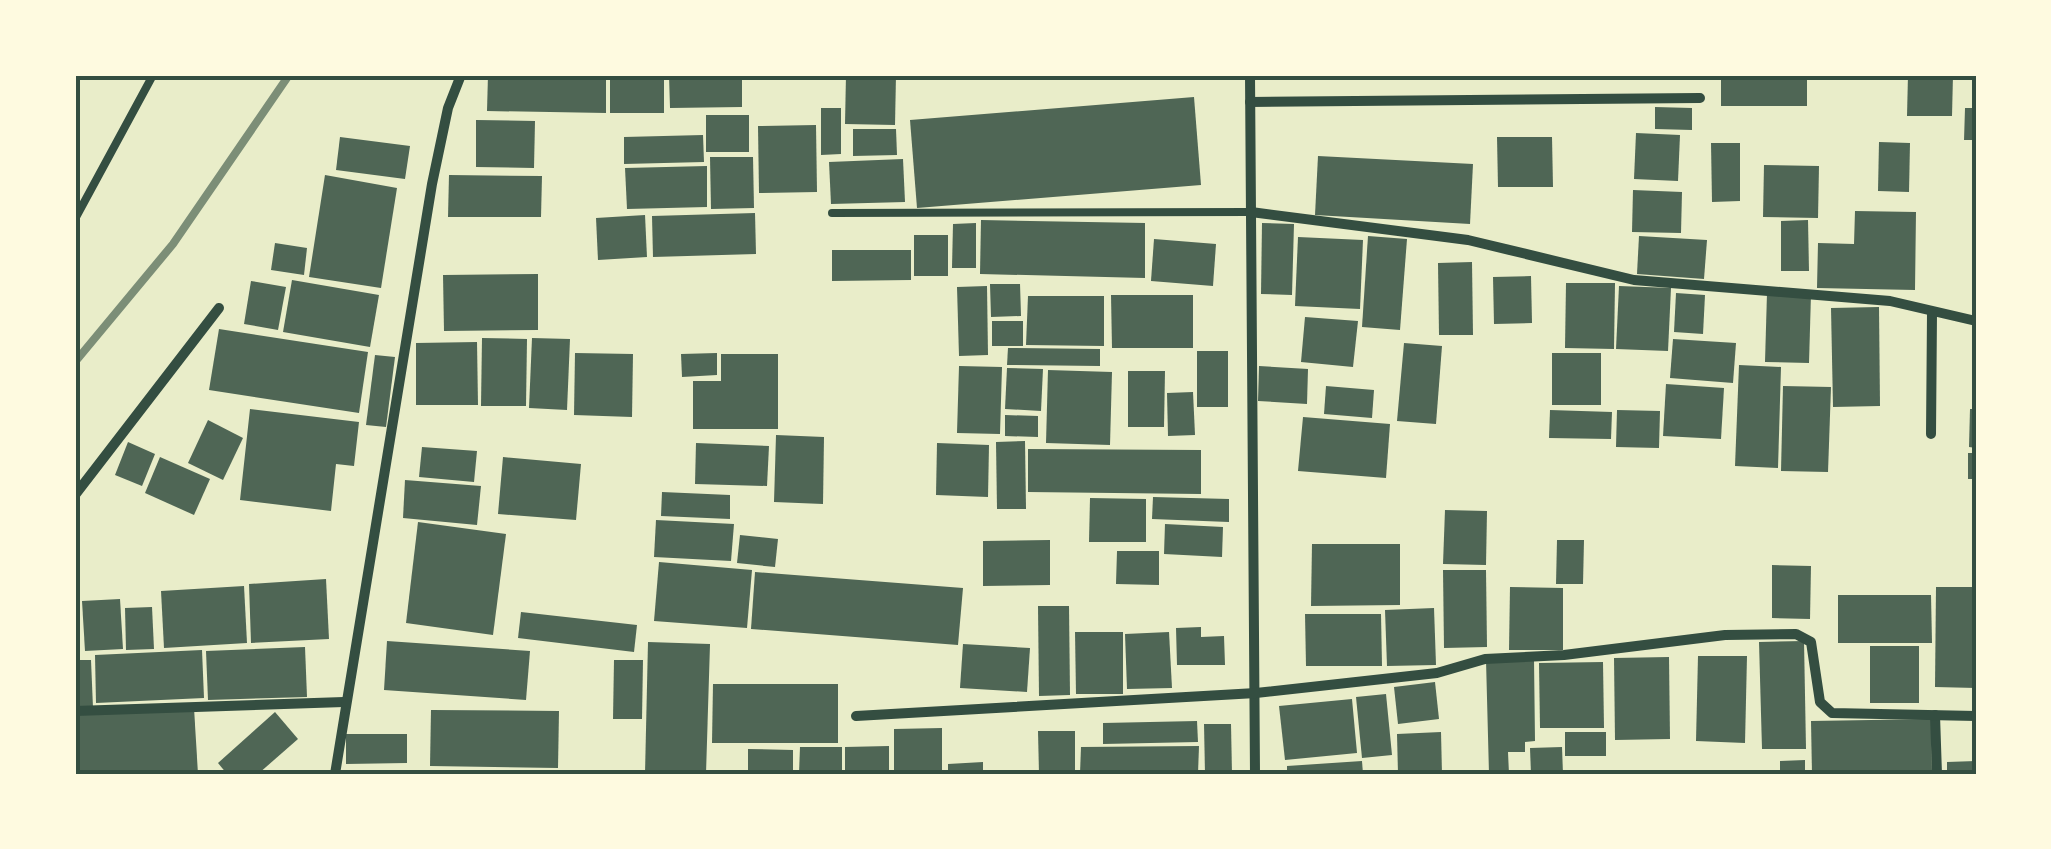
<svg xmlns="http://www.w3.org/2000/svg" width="2051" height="849" viewBox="0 0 2051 849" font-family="'Noto Serif',serif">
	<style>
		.building { fill: #4f6655 }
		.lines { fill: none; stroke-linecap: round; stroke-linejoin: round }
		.service { stroke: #344e41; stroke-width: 8 }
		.minor { stroke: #344e41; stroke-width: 10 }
		.rail { stroke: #7c8e77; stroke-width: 8 }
		.neatline { fill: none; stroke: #344e41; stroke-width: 4 }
	</style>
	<rect width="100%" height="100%" fill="#e9edc9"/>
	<g class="building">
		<path d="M 488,75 L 606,75 L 606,113 L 487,111 Z"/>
		<path d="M 669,75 L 742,75 L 742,107 L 670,108 Z"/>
		<path d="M 846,75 L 896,75 L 895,125 L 845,124 Z"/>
		<rect x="1721" y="75" width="86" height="31"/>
		<path d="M 1908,75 L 1953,75 L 1952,116 L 1907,116 Z"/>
		<rect x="610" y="79" width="54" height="34"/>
		<path d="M 1194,97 L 1201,185 L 917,208 L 910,120 Z"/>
		<path d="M 1655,107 L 1692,108 L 1692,130 L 1655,129 Z"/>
		<path d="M 821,108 L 841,108 L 841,154 L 821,155 Z"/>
		<path d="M 1965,108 L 1976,108 L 1976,140 L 1964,140 Z"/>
		<rect x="706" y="115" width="43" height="37"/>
		<path d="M 476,120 L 535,121 L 534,168 L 476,167 Z"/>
		<path d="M 816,125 L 817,192 L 759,193 L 758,126 Z"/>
		<path d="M 853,129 L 896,129 L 897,155 L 853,156 Z"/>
		<path d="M 1636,133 L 1680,135 L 1678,181 L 1634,179 Z"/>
		<path d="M 703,135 L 704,162 L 624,164 L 624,137 Z"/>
		<path d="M 340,137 L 410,146 L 405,179 L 336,170 Z"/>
		<path d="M 1497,137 L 1552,137 L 1553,187 L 1498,187 Z"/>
		<path d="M 1879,142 L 1910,143 L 1909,192 L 1878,191 Z"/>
		<path d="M 1711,143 L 1740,143 L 1740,201 L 1712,202 Z"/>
		<path d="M 1318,156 L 1473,164 L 1470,224 L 1315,215 Z"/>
		<path d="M 710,157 L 753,157 L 754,208 L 711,209 Z"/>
		<path d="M 903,159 L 905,202 L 831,204 L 829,162 Z"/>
		<path d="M 1764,165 L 1819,166 L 1818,218 L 1763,217 Z"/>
		<path d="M 707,166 L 707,207 L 627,209 L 625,168 Z"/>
		<path d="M 325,175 L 397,188 L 381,288 L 309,277 Z"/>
		<path d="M 449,175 L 542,176 L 541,217 L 448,217 Z"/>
		<path d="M 1633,190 L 1682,192 L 1681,233 L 1632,232 Z"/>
		<path d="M 1855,211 L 1916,212 L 1915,290 L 1817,288 L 1818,243 L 1854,244 Z"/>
		<path d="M 755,213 L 756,254 L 653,257 L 652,216 Z"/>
		<path d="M 645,215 L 647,257 L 598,260 L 596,218 Z"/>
		<path d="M 981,220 L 1145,223 L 1145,278 L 980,274 Z"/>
		<path d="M 1808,220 L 1809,271 L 1781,271 L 1781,221 Z"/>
		<path d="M 976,223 L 976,268 L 952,268 L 953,224 Z"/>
		<path d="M 1262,223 L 1294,224 L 1292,295 L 1261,294 Z"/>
		<rect x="914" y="235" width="34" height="41"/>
		<path d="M 1368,236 L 1407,239 L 1400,330 L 1362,327 Z"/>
		<path d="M 1639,236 L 1707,240 L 1704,279 L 1637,274 Z"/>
		<path d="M 1298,237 L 1363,240 L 1360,309 L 1295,306 Z"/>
		<path d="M 1154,239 L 1216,244 L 1213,286 L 1151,281 Z"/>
		<path d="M 275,243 L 307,248 L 304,275 L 271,270 Z"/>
		<path d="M 832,250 L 911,250 L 911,280 L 832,281 Z"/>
		<path d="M 1472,262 L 1473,335 L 1439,335 L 1438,263 Z"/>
		<path d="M 538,274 L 538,330 L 444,331 L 443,275 Z"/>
		<path d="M 1531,276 L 1532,323 L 1494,324 L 1493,277 Z"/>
		<path d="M 292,280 L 379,295 L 370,347 L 283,332 Z"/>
		<path d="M 251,281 L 286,287 L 278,330 L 244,324 Z"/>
		<path d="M 1566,283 L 1615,283 L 1614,349 L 1565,348 Z"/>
		<path d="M 990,284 L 1020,284 L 1021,316 L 991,317 Z"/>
		<path d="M 987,286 L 988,355 L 959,356 L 957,287 Z"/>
		<path d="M 1619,286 L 1671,288 L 1668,351 L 1616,349 Z"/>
		<path d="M 1676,293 L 1705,295 L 1703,334 L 1674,332 Z"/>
		<path d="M 1767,293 L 1811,294 L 1809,363 L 1765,362 Z"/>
		<path d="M 1111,295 L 1193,295 L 1193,348 L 1112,348 Z"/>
		<path d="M 1028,296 L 1104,296 L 1104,346 L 1026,345 Z"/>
		<path d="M 1879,307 L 1880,406 L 1833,407 L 1831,308 Z"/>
		<path d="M 1305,317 L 1358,321 L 1353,367 L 1301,362 Z"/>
		<rect x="992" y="321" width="31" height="25"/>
		<path d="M 219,329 L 368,352 L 359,413 L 209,390 Z"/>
		<path d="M 482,338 L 527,339 L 526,406 L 481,406 Z"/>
		<path d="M 532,338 L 570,339 L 567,410 L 529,408 Z"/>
		<path d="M 1673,339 L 1736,343 L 1733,383 L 1670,378 Z"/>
		<path d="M 477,342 L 478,405 L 416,405 L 416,343 Z"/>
		<path d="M 1404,343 L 1442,346 L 1436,424 L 1397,421 Z"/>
		<path d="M 1008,348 L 1100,349 L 1100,366 L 1007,365 Z"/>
		<rect x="1197" y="351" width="31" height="56"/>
		<path d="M 575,353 L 633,354 L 632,417 L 574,415 Z"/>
		<path d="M 717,353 L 717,375 L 682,377 L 681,354 Z"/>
		<rect x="1552" y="353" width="49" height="52"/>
		<path d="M 721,354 L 778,354 L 778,429 L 693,429 L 693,381 L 721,381 Z"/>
		<path d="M 375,355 L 395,357 L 386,427 L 366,425 Z"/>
		<path d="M 1739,365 L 1781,367 L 1778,468 L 1735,466 Z"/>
		<path d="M 959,366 L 1002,367 L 1000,434 L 957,433 Z"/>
		<path d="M 1259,366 L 1308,369 L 1307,404 L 1258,401 Z"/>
		<path d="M 1007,368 L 1043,369 L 1041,411 L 1005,409 Z"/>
		<path d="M 1048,370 L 1112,372 L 1110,445 L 1046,443 Z"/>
		<path d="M 1128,371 L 1165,371 L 1164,427 L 1128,427 Z"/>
		<path d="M 1666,384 L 1724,388 L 1721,439 L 1663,436 Z"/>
		<path d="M 1326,386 L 1374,390 L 1372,418 L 1324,414 Z"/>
		<path d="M 1783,386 L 1831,387 L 1828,472 L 1781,471 Z"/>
		<path d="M 1193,392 L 1195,435 L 1168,436 L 1167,393 Z"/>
		<path d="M 250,409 L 359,422 L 354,466 L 336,464 L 331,511 L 240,500 Z"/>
		<path d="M 1970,409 L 1976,409 L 1976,448 L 1969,447 Z"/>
		<path d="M 1550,410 L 1612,412 L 1611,439 L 1549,438 Z"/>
		<path d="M 1617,410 L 1660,411 L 1659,448 L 1616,447 Z"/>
		<path d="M 1005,415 L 1038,416 L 1038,437 L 1005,436 Z"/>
		<path d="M 1303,417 L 1390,424 L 1386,478 L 1298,471 Z"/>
		<path d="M 208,420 L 243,438 L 223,480 L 188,463 Z"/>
		<path d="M 776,435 L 824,437 L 823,504 L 774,502 Z"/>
		<path d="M 1025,441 L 1026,509 L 997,509 L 996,442 Z"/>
		<path d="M 128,442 L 155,454 L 142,486 L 115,475 Z"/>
		<path d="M 696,443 L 769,446 L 767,486 L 695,484 Z"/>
		<path d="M 937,443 L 989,445 L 988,497 L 936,495 Z"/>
		<path d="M 422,447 L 477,451 L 474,482 L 419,477 Z"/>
		<path d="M 1028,449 L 1201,450 L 1201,494 L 1028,492 Z"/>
		<rect x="1968" y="453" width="8" height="26"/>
		<path d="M 160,457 L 210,479 L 194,515 L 145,493 Z"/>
		<path d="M 503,457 L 581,464 L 576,520 L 498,514 Z"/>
		<path d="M 405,480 L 481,486 L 477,525 L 403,518 Z"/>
		<path d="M 662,492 L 730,495 L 730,519 L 661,516 Z"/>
		<path d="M 1153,497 L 1229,499 L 1229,522 L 1152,519 Z"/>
		<path d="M 1090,498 L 1146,499 L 1146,542 L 1089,542 Z"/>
		<path d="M 1445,510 L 1487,511 L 1486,565 L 1443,564 Z"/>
		<path d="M 656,520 L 734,524 L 731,561 L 654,557 Z"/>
		<path d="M 418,522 L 506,534 L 493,635 L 406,623 Z"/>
		<path d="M 1165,524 L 1223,527 L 1222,557 L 1164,554 Z"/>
		<path d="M 740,535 L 778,539 L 775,567 L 737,563 Z"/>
		<path d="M 1050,540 L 1050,585 L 983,586 L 983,541 Z"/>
		<path d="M 1557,540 L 1584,540 L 1583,584 L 1556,584 Z"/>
		<path d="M 1312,544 L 1400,544 L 1400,605 L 1311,606 Z"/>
		<path d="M 1117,551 L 1159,551 L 1159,585 L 1116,584 Z"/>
		<path d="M 659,562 L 752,570 L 747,628 L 654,621 Z"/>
		<path d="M 1772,565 L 1811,566 L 1810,619 L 1772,618 Z"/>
		<path d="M 1443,570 L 1486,570 L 1487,647 L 1444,648 Z"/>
		<path d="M 755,572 L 963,588 L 958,645 L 751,629 Z"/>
		<path d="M 326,579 L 329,639 L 251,643 L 249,584 Z"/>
		<path d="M 244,586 L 247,643 L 164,648 L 161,591 Z"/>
		<path d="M 1510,587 L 1563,588 L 1563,650 L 1509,650 Z"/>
		<path d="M 1936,587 L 1976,587 L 1976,688 L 1935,687 Z"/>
		<path d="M 1838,595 L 1931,595 L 1932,643 L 1838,643 Z"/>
		<path d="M 120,599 L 123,649 L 85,651 L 82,601 Z"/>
		<path d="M 1038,606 L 1069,606 L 1070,695 L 1039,696 Z"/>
		<path d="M 152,607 L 154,649 L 126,650 L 125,608 Z"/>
		<path d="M 1434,608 L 1436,665 L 1387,666 L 1385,610 Z"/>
		<path d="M 521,612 L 637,625 L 634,652 L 518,638 Z"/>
		<path d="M 1305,614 L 1381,614 L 1382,666 L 1306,666 Z"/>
		<path d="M 1201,627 L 1201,637 L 1224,636 L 1225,665 L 1177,665 L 1176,628 Z"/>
		<path d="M 1075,632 L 1123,632 L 1123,694 L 1076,694 Z"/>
		<path d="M 1169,632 L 1172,688 L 1127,689 L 1125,634 Z"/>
		<path d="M 387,641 L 530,651 L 526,700 L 384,690 Z"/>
		<path d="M 1804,641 L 1806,749 L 1762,749 L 1759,642 Z"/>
		<path d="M 648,642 L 710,644 L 706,774 L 645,774 Z"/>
		<path d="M 963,644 L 1030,648 L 1027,692 L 960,688 Z"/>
		<rect x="1870" y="646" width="49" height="57"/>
		<path d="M 305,647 L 307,697 L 208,700 L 206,651 Z"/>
		<path d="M 202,650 L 204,698 L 96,703 L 95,655 Z"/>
		<path d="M 1698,656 L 1747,656 L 1745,743 L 1696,741 Z"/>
		<path d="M 1669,657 L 1670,739 L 1615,740 L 1614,658 Z"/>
		<path d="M 1534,659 L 1535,741 L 1525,742 L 1525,752 L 1508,752 L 1509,774 L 1489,774 L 1486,660 Z"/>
		<path d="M 75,660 L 91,660 L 93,708 L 75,709 Z"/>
		<path d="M 614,660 L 643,660 L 642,719 L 613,719 Z"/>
		<path d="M 1603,662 L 1604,728 L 1540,728 L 1539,663 Z"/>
		<path d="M 1435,682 L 1439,719 L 1398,724 L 1394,687 Z"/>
		<path d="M 713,684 L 838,684 L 838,743 L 712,743 Z"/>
		<path d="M 1386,694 L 1392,755 L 1362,758 L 1356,697 Z"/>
		<path d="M 1352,699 L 1357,753 L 1285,760 L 1279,706 Z"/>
		<path d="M 194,708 L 198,774 L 75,774 L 75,714 Z"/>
		<path d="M 431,710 L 559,711 L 558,768 L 430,766 Z"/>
		<path d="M 275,712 L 298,739 L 258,774 L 227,774 L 218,763 Z"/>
		<path d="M 1931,719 L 1932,774 L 1812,774 L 1811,721 Z"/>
		<path d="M 1197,721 L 1198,742 L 1103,744 L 1103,723 Z"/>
		<path d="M 1204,724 L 1231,724 L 1232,774 L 1205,774 Z"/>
		<path d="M 942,728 L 942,774 L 894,774 L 894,729 Z"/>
		<path d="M 1038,731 L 1075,731 L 1075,773 L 1039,774 Z"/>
		<path d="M 1441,732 L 1442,774 L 1398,774 L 1397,734 Z"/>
		<rect x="1565" y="732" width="41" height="24"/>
		<path d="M 346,734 L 407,734 L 407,763 L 346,764 Z"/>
		<path d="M 889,746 L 889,774 L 845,774 L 845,747 Z"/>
		<path d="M 1199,746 L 1198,774 L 1080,774 L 1081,747 Z"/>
		<path d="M 800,747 L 842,747 L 842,774 L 799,774 Z"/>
		<path d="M 1562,747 L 1563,774 L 1531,774 L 1530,748 Z"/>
		<path d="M 748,749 L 793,750 L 793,774 L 748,774 Z"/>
		<path d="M 1805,760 L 1805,774 L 1780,774 L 1780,761 Z"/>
		<path d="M 1362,761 L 1363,774 L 1287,774 L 1287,766 Z"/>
		<path d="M 1976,761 L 1976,774 L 1947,774 L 1947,762 Z"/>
		<path d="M 983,762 L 983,774 L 948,774 L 948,764 Z"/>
	</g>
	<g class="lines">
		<g class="service">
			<path d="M 832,213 L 1251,212"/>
			<path d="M 75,219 L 153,75"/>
		</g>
		<g class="minor">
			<path d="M 1250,75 L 1255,774"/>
			<path d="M 1250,102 L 1700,98"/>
			<path d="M 1251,212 L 1468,240 L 1634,280 L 1890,301 L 1976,321"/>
			<path d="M 1931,434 L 1932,313"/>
			<path d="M 75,495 L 219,308"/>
			<path d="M 75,711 L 344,702"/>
			<path d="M 1935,715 L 1937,774"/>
			<path d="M 856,716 L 1256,693 L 1437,673 L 1485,659 L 1564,655 L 1725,635 L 1796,634 L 1811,642 L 1820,702 L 1832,713 L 1976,716"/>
			<path d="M 335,774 L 432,184 L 448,108 L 461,75"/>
		</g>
		<path class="rail" d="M 75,362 L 173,244 L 289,75"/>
	</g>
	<rect width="2051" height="849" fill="none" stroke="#fefae0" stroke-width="155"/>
	<rect x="78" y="78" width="1896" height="694" class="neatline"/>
</svg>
